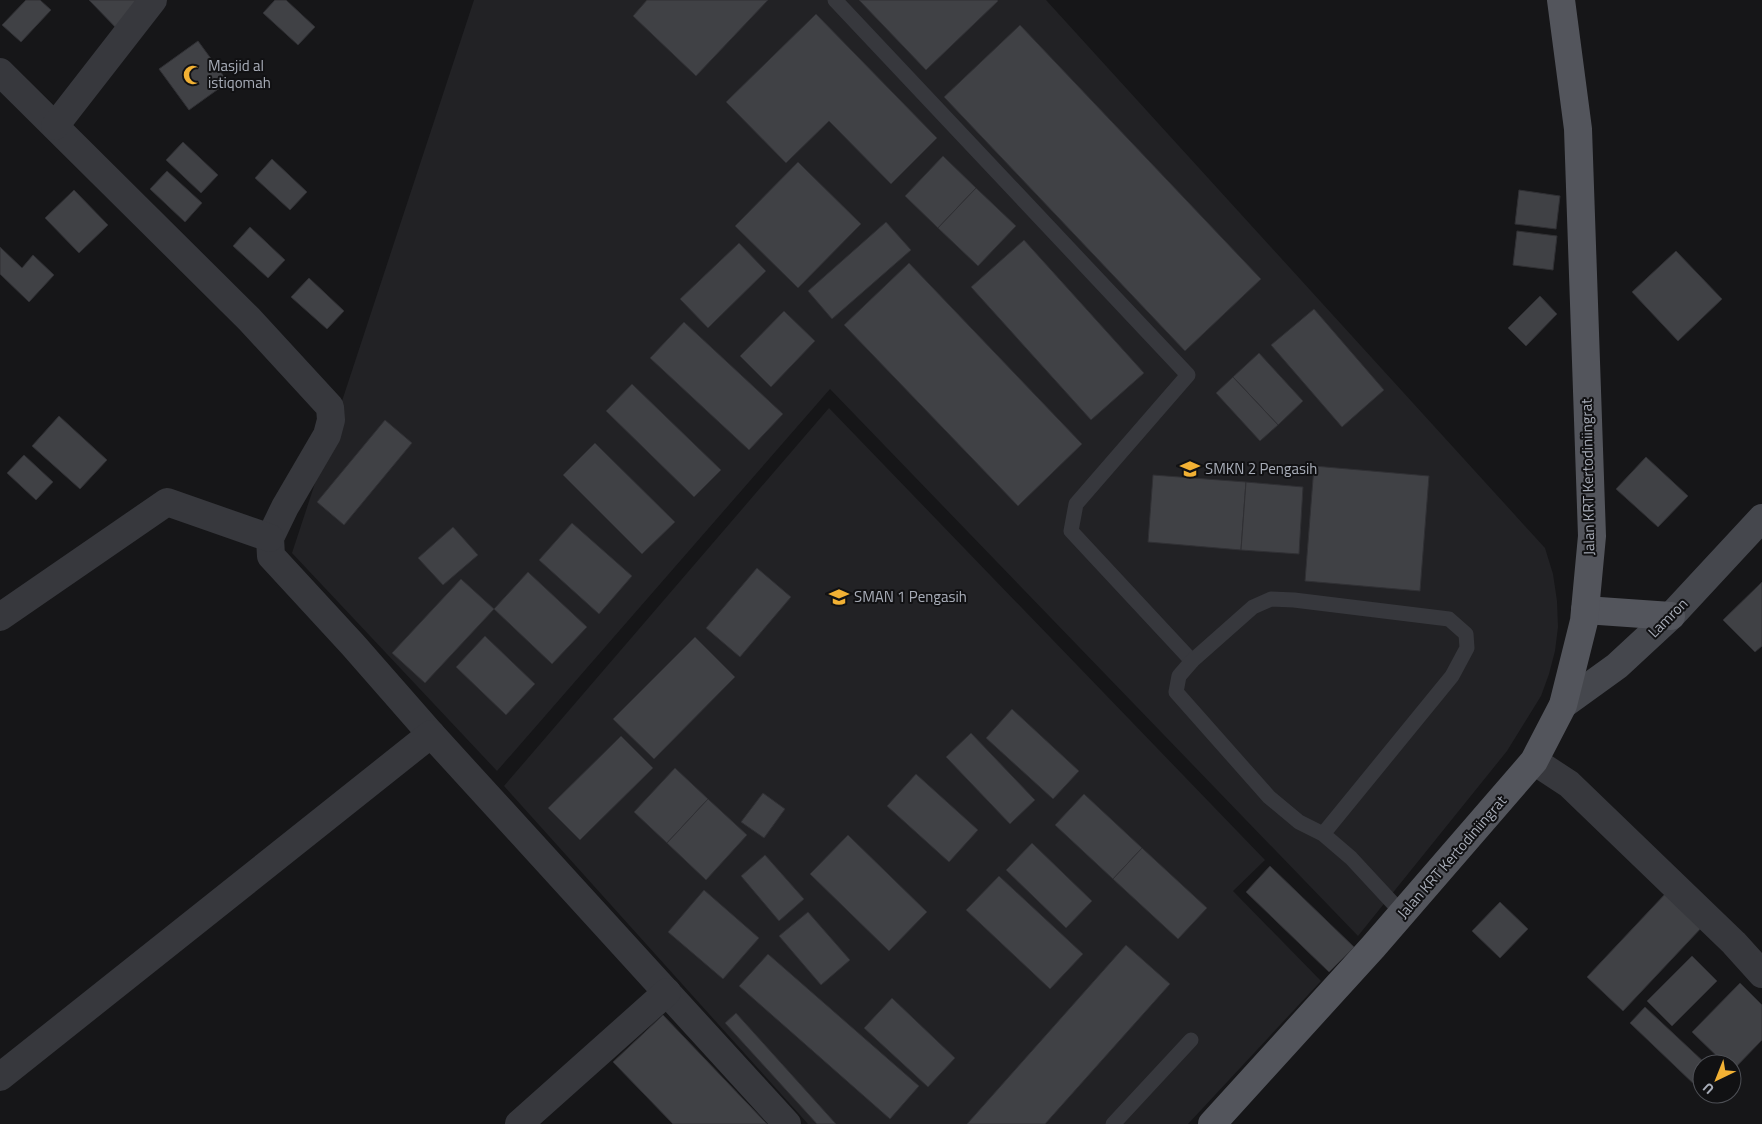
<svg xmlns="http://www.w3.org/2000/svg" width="1762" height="1124" viewBox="0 0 1762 1124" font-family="'Titillium Web',sans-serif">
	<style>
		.built { fill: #222225 }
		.building { fill: #404145; stroke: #303034 }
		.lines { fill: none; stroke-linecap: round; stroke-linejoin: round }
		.lane { stroke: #37383d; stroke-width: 15 }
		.street { stroke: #37383d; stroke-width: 28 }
		.secondary { stroke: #45474d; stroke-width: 28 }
		.primary { stroke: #53555c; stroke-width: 28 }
		.labels { text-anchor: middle; stroke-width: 4; stroke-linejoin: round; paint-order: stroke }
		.poi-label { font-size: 15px; fill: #a8adb8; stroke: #111113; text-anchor: start }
		.street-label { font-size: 15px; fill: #a8adb8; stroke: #111113 }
	</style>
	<rect width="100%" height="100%" fill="#161618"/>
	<g class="built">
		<path d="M 474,0 L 1046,0 L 1545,548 L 1553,574 L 1557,601 L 1558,627 L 1555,651 L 1549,674 L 1541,696 L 1507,751 L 1358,936 L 830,389 L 497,771 L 292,553 Z"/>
		<path d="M 829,408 L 1265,860 L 1233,891 L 1321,981 L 1188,1124 L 808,1124 L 504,786 Z"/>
	</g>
	<g class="building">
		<path d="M 26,0 L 40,0 L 51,10 L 21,42 L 2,25 Z"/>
		<path d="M 89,0 L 136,0 L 120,32 Z"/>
		<path d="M 275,0 L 286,0 L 315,27 L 298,45 L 263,13 Z"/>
		<path d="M 647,0 L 768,0 L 696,76 L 633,16 Z"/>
		<path d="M 859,0 L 997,0 L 998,1 L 926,70 Z"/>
		<path d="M 816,14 L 937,138 L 891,184 L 829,121 L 786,163 L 726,102 Z"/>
		<path d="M 1020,25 L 1261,279 L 1185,351 L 944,97 Z"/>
		<path d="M 198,41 L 228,82 L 189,110 L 159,69 Z"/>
		<path d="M 183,142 L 218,175 L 201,193 L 166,160 Z"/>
		<path d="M 943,156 L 976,188 L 938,228 L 905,196 Z"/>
		<path d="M 272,159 L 307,192 L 290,210 L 255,178 Z"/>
		<path d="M 798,162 L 861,224 L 798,288 L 735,226 Z"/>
		<path d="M 167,171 L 202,203 L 185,222 L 150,189 Z"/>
		<path d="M 976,188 L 1016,226 L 978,266 L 938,228 Z"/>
		<path d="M 74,190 L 108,225 L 79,253 L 45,218 Z"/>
		<path d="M 1519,190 L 1560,196 L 1556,229 L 1515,224 Z"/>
		<path d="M 886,222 L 911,250 L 832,319 L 808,291 Z"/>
		<path d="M 250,227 L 285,260 L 268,278 L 233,246 Z"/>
		<path d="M 1517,231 L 1557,236 L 1553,270 L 1513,265 Z"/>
		<path d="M 1024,240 L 1144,373 L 1091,420 L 971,287 Z"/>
		<path d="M 739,243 L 766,271 L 708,328 L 680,299 Z"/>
		<path d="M 0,247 L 22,268 L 33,255 L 54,275 L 29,302 L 0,274 Z"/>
		<path d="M 1676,251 L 1722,299 L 1678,341 L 1632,292 Z"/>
		<path d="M 909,263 L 1082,444 L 1018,506 L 844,325 Z"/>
		<path d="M 309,278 L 344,311 L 327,329 L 291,297 Z"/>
		<path d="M 1540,296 L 1557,314 L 1526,346 L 1508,328 Z"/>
		<path d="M 1314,309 L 1384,390 L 1342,427 L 1271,345 Z"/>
		<path d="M 784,311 L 815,341 L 771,387 L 740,356 Z"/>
		<path d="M 684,322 L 783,414 L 749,450 L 650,358 Z"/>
		<path d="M 1259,353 L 1303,401 L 1278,425 L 1233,377 Z"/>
		<path d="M 1233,377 L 1278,425 L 1260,441 L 1216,393 Z"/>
		<path d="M 632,384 L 721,470 L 694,497 L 606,411 Z"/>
		<path d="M 59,416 L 107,460 L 80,489 L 32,446 Z"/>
		<path d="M 385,420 L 412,443 L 344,525 L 317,502 Z"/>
		<path d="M 595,443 L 675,522 L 642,554 L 563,475 Z"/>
		<path d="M 24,455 L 53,482 L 36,500 L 7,473 Z"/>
		<path d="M 1646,457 L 1688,496 L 1658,527 L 1616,489 Z"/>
		<path d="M 1314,466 L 1429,476 L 1420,591 L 1305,581 Z"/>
		<path d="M 1153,475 L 1246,482 L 1241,550 L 1148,542 Z"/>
		<path d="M 1246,482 L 1303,487 L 1299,554 L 1241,550 Z"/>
		<path d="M 572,523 L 632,576 L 599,614 L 539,560 Z"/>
		<path d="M 453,527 L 478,555 L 443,585 L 418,558 Z"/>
		<path d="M 757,568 L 791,597 L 740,657 L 706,628 Z"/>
		<path d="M 528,572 L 587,627 L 552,664 L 494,609 Z"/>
		<path d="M 461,579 L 494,609 L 425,683 L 392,653 Z"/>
		<path d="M 1762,582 L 1762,646 L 1755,652 L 1723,620 Z"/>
		<path d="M 485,636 L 535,684 L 506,715 L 456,667 Z"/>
		<path d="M 695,637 L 735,677 L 654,759 L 613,719 Z"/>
		<path d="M 1012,709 L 1079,771 L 1053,799 L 986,738 Z"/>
		<path d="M 971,733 L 1035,800 L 1010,824 L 946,757 Z"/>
		<path d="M 621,736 L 653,768 L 580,840 L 548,808 Z"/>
		<path d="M 675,768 L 708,799 L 667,843 L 634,812 Z"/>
		<path d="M 916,774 L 978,830 L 949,862 L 887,806 Z"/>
		<path d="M 763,793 L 785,809 L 764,838 L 741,822 Z"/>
		<path d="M 1084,794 L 1142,848 L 1113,879 L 1055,825 Z"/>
		<path d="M 708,799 L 747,835 L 706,880 L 667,843 Z"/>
		<path d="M 848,835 L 927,912 L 889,951 L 810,874 Z"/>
		<path d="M 1032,843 L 1092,901 L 1066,928 L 1006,870 Z"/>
		<path d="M 1142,848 L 1207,908 L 1178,939 L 1113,879 Z"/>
		<path d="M 765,855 L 804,899 L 779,921 L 741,876 Z"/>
		<path d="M 1270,866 L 1354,947 L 1329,972 L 1246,892 Z"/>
		<path d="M 999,876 L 1083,954 L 1050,989 L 966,910 Z"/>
		<path d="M 704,890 L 759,938 L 723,979 L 668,932 Z"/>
		<path d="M 1667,892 L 1703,926 L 1623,1011 L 1587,977 Z"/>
		<path d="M 1500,902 L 1528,929 L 1500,958 L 1472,931 Z"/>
		<path d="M 808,912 L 850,960 L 821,985 L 779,936 Z"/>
		<path d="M 1126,945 L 1170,984 L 1045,1124 L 967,1124 Z"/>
		<path d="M 768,954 L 919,1086 L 890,1119 L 739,986 Z"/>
		<path d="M 1692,956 L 1717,981 L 1672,1026 L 1647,1001 Z"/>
		<path d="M 1740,983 L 1762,1005 L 1762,1040 L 1732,1071 L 1732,1064 L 1725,1064 L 1692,1032 Z"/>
		<path d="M 892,998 L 955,1058 L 928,1087 L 864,1028 Z"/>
		<path d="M 1645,1007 L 1706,1064 L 1702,1064 L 1702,1084 L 1698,1088 L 1630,1023 Z"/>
		<path d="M 736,1013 L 836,1124 L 817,1124 L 725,1023 Z"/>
		<path d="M 663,1015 L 767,1124 L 673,1124 L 613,1062 Z"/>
	</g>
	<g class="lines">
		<g class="lane">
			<path d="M 835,0 L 1188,375 L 1076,504 L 1071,531 L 1192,661"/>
			<path d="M 1323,834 L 1452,676 L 1467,648 L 1466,634 L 1449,619 L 1294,600 L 1271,599 L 1253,607 L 1192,661 L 1179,676 L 1176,692 L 1269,797 L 1299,822 L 1323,834 L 1351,858 L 1402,913"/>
			<path d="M 1113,1124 L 1191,1040"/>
		</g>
		<g class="street">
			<path d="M 0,72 L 249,319 L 330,407 L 331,420 L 327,435 L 285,507 L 270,538 L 271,556 L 353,645 L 431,734"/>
			<path d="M 55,126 L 153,0"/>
			<path d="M 0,617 L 167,502 L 270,538"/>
			<path d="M 1534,761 L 1569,784 L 1734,943 L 1762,974"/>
			<path d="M 0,1077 L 431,734 L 787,1124"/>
			<path d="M 519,1124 L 667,992"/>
		</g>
		<path class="secondary" d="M 1563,705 L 1617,666 L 1671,616 L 1762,518"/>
		<g class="primary">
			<path d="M 1585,610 L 1671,616"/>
			<path d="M 1212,1124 L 1373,947 L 1534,761 L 1563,705 L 1584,621 L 1592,536 L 1578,129 L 1561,0"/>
		</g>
	</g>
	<defs>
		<symbol id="mosque-bare" viewBox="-9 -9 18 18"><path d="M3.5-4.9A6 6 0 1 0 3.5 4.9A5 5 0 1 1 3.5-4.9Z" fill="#f2b134" stroke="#111113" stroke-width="2.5" paint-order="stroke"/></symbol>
		<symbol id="school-bare" viewBox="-9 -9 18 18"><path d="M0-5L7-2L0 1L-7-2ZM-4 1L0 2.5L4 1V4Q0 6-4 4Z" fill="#f2b134" stroke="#111113" stroke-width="2.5" paint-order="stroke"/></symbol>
	</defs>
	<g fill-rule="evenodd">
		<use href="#mosque-bare" x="179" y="61" width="28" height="28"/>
		<use href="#school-bare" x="1176" y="455" width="28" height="28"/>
		<use href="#school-bare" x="825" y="583" width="28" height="28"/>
	</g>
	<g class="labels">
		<g class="poi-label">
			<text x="208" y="71">Masjid al<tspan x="208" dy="17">istiqomah</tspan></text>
			<text x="1205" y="474">SMKN 2 Pengasih</text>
			<text x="854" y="602">SMAN 1 Pengasih</text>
		</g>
		<g class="street-label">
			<text transform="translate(1588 477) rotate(-91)" y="5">Jalan KRT Kertodiniingrat</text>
			<text transform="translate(1668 618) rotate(-45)" y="5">Lamron</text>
			<text transform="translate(1452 857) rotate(-49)" y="5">Jalan KRT Kertodiniingrat</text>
		</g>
	</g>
	<g transform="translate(1717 1079) rotate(223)"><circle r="24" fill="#111113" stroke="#4d4f55"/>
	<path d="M0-4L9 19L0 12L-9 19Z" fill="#f2b134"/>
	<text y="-8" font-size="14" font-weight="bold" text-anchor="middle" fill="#a8adb8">U</text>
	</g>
</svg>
